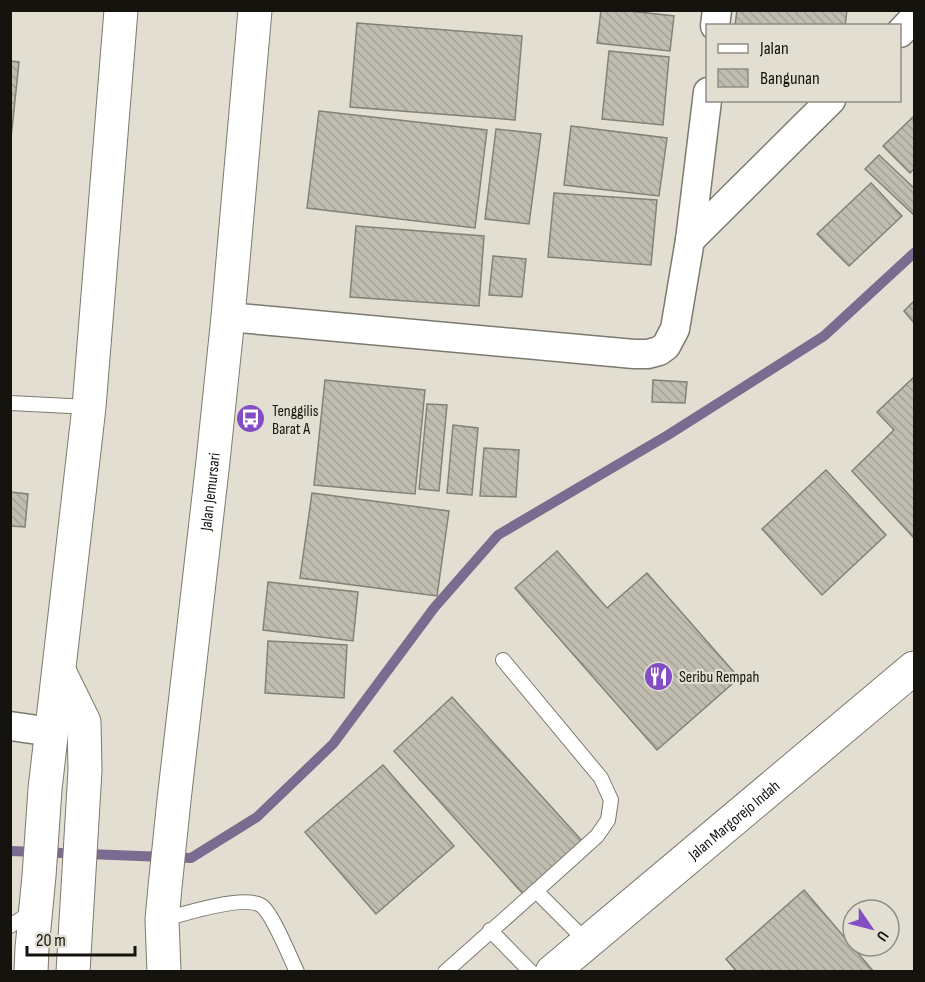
<svg xmlns="http://www.w3.org/2000/svg" width="925" height="982" viewBox="0 0 925 982" font-family="'Sofia Sans Condensed',sans-serif">
	<style>
		.lines { fill: none; stroke-linecap: round; stroke-linejoin: round }
		.stream { stroke: #7a6b90; stroke-width: 10 }
		.building { fill: url(#building-back-hatch); stroke: #848175; stroke-width: 1.5 }
		.service-casing { stroke: #7c796e; stroke-width: 16 }
		.minor-casing { stroke: #7c796e; stroke-width: 31 }
		.primary-casing { stroke: #7c796e; stroke-width: 35 }
		.service { stroke: #fff; stroke-width: 14 }
		.minor { stroke: #fff; stroke-width: 28 }
		.primary { stroke: #fff; stroke-width: 33 }
		.labels { text-anchor: middle; stroke-width: 4.5; stroke-linejoin: round; paint-order: stroke }
		.poi-label { font-size: 16px; fill: #14130e; stroke: #e2ded1; text-anchor: start }
		.street-label { font-size: 16px; fill: #14130e; stroke: #e2ded1 }
	</style>
	<defs>
		<pattern id="building-back-hatch" width="6" height="6" patternUnits="userSpaceOnUse" patternTransform="scale(1.5)"><rect width="6" height="6" fill="#c0bcb0"/><path d="M-1 5l2 2M0 0l6 6M5-1l2 2" fill="none" stroke="#a4a196"/></pattern>
	</defs>
	<rect width="100%" height="100%" fill="#e2ded1"/>
	<g class="lines">
		<path class="stream" d="M 10,851 L 191,858 L 257,817 L 333,744 L 434,608 L 498,535 L 668,435 L 824,336 L 914,253"/>
	</g>
	<g class="building">
		<path d="M 601,10 L 621,10 L 674,16 L 670,51 L 597,43 Z"/>
		<path d="M 737,10 L 847,10 L 845,26 L 735,26 Z"/>
		<path d="M 357,23 L 522,36 L 515,120 L 350,107 Z"/>
		<path d="M 609,51 L 669,57 L 663,125 L 602,119 Z"/>
		<path d="M 10,61 L 19,62 L 11,138 L 10,138 Z"/>
		<path d="M 319,111 L 487,130 L 475,228 L 307,208 Z"/>
		<path d="M 914,116 L 914,169 L 910,173 L 883,146 Z"/>
		<path d="M 571,126 L 667,138 L 659,196 L 564,185 Z"/>
		<path d="M 496,129 L 541,134 L 529,224 L 485,219 Z"/>
		<path d="M 879,155 L 914,188 L 914,215 L 865,169 Z"/>
		<path d="M 871,183 L 902,216 L 849,266 L 817,234 Z"/>
		<path d="M 554,193 L 657,200 L 651,265 L 548,257 Z"/>
		<path d="M 356,226 L 484,236 L 479,306 L 350,297 Z"/>
		<path d="M 493,256 L 526,259 L 522,297 L 489,295 Z"/>
		<path d="M 914,301 L 914,323 L 904,311 Z"/>
		<path d="M 914,377 L 914,538 L 852,471 L 894,430 L 877,412 Z"/>
		<path d="M 325,380 L 425,390 L 415,494 L 314,485 Z"/>
		<path d="M 653,380 L 687,382 L 685,403 L 652,402 Z"/>
		<path d="M 427,404 L 447,405 L 439,491 L 419,489 Z"/>
		<path d="M 453,425 L 478,428 L 472,495 L 447,493 Z"/>
		<path d="M 484,448 L 519,450 L 516,497 L 480,496 Z"/>
		<path d="M 826,470 L 886,535 L 822,595 L 762,529 Z"/>
		<path d="M 10,492 L 28,494 L 25,527 L 10,526 Z"/>
		<path d="M 312,493 L 449,511 L 437,596 L 300,578 Z"/>
		<path d="M 557,551 L 607,608 L 647,573 L 739,678 L 657,750 L 515,588 Z"/>
		<path d="M 268,582 L 358,592 L 353,641 L 263,630 Z"/>
		<path d="M 268,641 L 347,645 L 344,698 L 265,693 Z"/>
		<path d="M 452,697 L 583,842 L 524,895 L 394,751 Z"/>
		<path d="M 383,765 L 454,846 L 376,914 L 305,832 Z"/>
		<path d="M 804,890 L 874,972 L 737,972 L 726,959 Z"/>
	</g>
	<g class="lines">
		<defs>
			<g id="service">
				<path d="M 10,403 L 89,407"/>
				<path d="M 503,660 L 601,778 L 611,800 L 608,820 L 597,836 L 536,891 L 587,942"/>
				<path d="M 162,920 C 182,914 246,894 262,906 C 273,915 290,957 297,972"/>
				<path d="M 10,926 L 32,912"/>
				<path d="M 490,930 L 531,972"/>
				<path d="M 445,972 L 536,891"/>
			</g>
			<g id="minor">
				<path d="M 715,26 L 717,10"/>
				<path d="M 900,33 L 914,18"/>
				<path d="M 690,240 L 831,100"/>
				<path d="M 228,317 L 634,354 L 648,354 L 659,351 L 666,346 L 675,329 L 690,240 L 708,92"/>
				<path d="M 10,726 L 52,732"/>
			</g>
			<g id="primary">
				<path d="M 59,671 L 84,722 L 85,770 L 73,972"/>
				<path d="M 31,972 L 32,948 L 39,876 L 45,789 L 89,407 L 121,10"/>
				<path id="s1" d="M 164,972 L 162,920 L 165,887 L 174,800 L 213,461 L 228,317 L 255,10"/>
				<path id="s2" d="M 552,972 L 914,668"/>
			</g>
		</defs>
		<use href="#service" class="service-casing"/>
		<use href="#minor" class="minor-casing"/>
		<use href="#primary" class="primary-casing"/>
		<use href="#service" class="service"/>
		<use href="#minor" class="minor"/>
		<use href="#primary" class="primary"/>
	</g>
	<defs>
		<symbol id="bus-disc" viewBox="-11 -11 22 22"><circle r="9.5" fill="#834dc4" stroke="#e2ded1"/><path d="M-5-6H5V4H4V6H2V4H-2V6H-4V4H-5ZM-3.5-4V0h7V-4ZM-3.5 1.2v1.5H-2V1.2ZM2 1.2v1.5H3.5V1.2Z" fill="#fff"/></symbol>
		<symbol id="restaurant-disc" viewBox="-11 -11 22 22"><circle r="9.5" fill="#834dc4" stroke="#e2ded1"/><path d="M-5-6h1v4h1v-4h1v4h1v-4h1v5L-1.5 .5V6h-2V.5L-5-1ZM5-6V6H3V1.5H1.5Q1.5-4 5-6Z" fill="#fff"/></symbol>
	</defs>
	<g fill-rule="evenodd">
		<use href="#bus-disc" x="234" y="402" width="33" height="33"/>
		<use href="#restaurant-disc" x="642" y="660" width="33" height="33"/>
	</g>
	<g class="labels">
		<g class="poi-label">
			<text x="272" y="416">Tenggilis<tspan x="272" dy="18">Barat A</tspan></text>
			<text x="679" y="682">Seribu Rempah</text>
		</g>
		<g class="street-label">
			<text dy="6" stroke="none"><textPath href="#s1" startOffset="483">Jalan Jemursari</textPath></text>
			<text dy="6" stroke="none"><textPath href="#s2" startOffset="237">Jalan Margorejo Indah</textPath></text>
		</g>
	</g>
	<rect width="925" height="982" fill="none" stroke="#14130e" stroke-width="24"/>
	<rect x="706" y="24" width="195" height="78" fill="#e2ded1" stroke="#908d83" stroke-width="1.5"/>
	<rect x="718" y="44" width="30" height="9" fill="#ffffff" stroke="#908d83" stroke-width="1.5"/>
	<text x="760" y="54" font-size="18" fill="#14130e">Jalan</text>
	<rect x="718" y="69" width="30" height="18" fill="url(#building-back-hatch)" stroke="#908d83" stroke-width="1.5"/>
	<text x="760" y="84" font-size="18" fill="#14130e">Bangunan</text>
	<g transform="translate(871 928) rotate(125)"><circle r="28" fill="#e2ded1" stroke="#908d83" stroke-width="1.5"/>
	<path d="M0-4.5L10 22L0 15L-10 22Z" fill="#834dc4"/>
	<text y="-9" font-size="16" font-weight="bold" text-anchor="middle" fill="#14130e">U</text>
	</g>
	<path d="M27 946v9h108v-9" fill="none" stroke="#14130e" stroke-width="3"/>
	<text x="36" y="946" font-size="18" fill="#14130e" stroke="#e2ded1" stroke-width="4.5" paint-order="stroke">20 m</text>
</svg>
